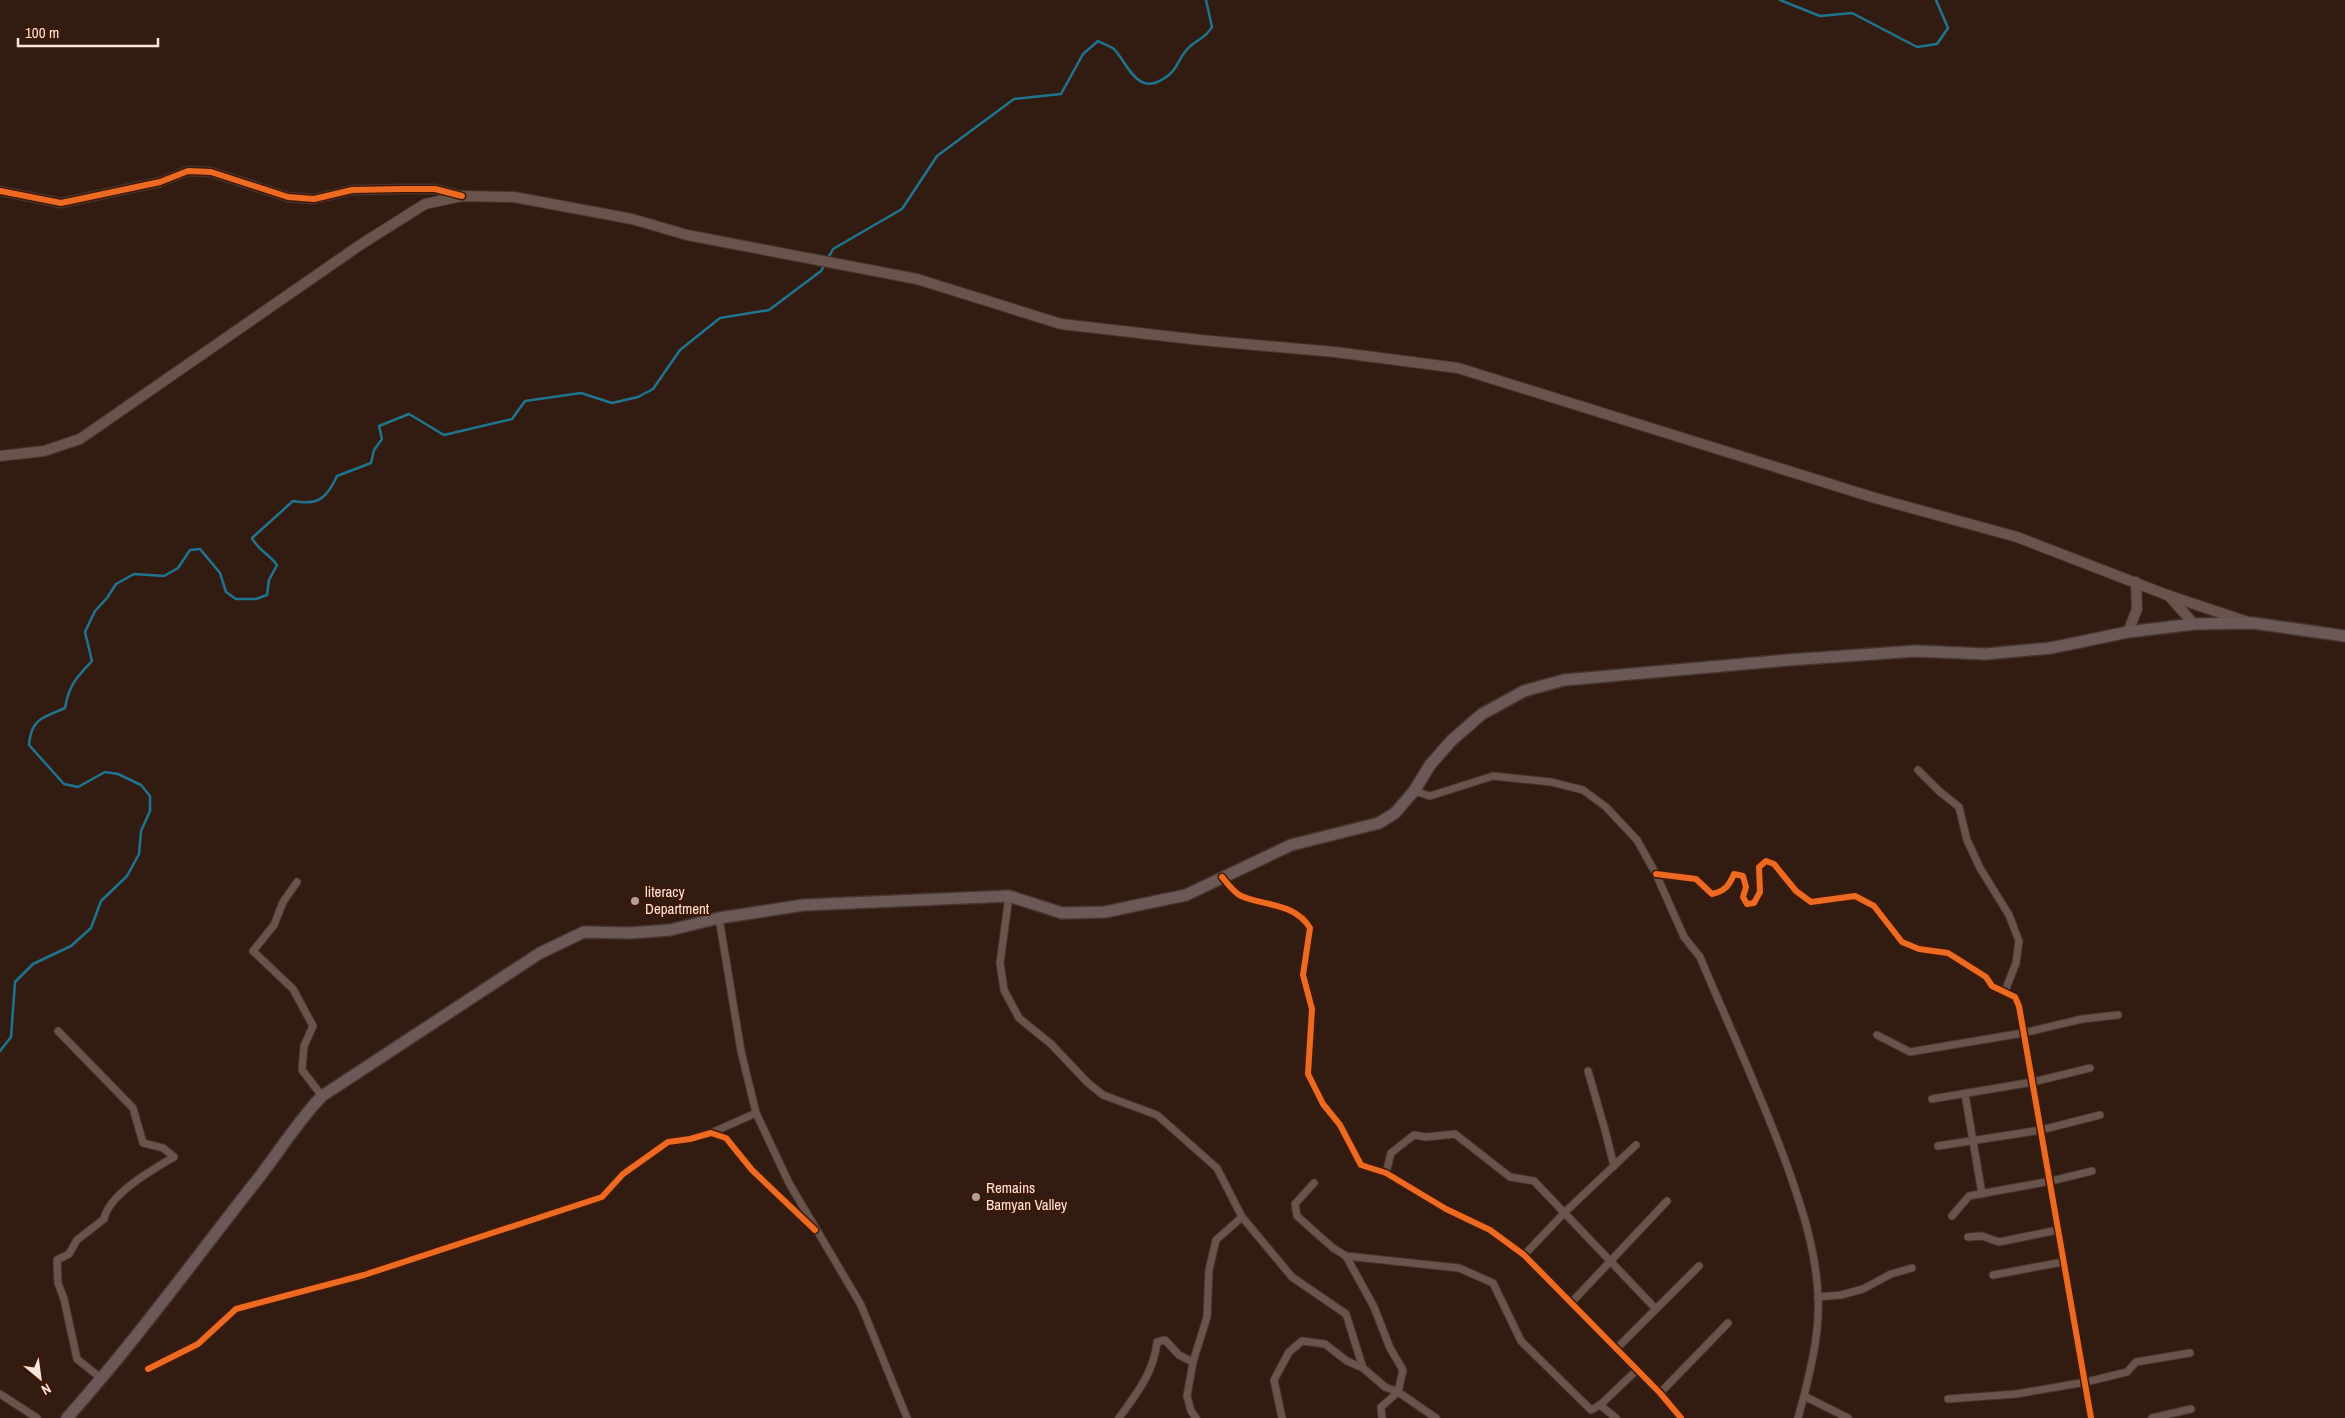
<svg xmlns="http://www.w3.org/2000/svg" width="2345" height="1418" viewBox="0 0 2345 1418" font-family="'Archivo Narrow',sans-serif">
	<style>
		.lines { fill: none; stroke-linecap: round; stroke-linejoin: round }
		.stream { stroke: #1f7590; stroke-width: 2.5 }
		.minor-casing { stroke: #45352e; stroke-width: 9 }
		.tertiary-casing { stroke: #45352e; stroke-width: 11 }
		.secondary-casing { stroke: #45352e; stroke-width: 12 }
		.primary-casing { stroke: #45352e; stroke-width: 14 }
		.minor { stroke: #68544b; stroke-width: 7 }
		.tertiary { stroke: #68544b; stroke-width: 9 }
		.secondary { stroke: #68544b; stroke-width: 10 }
		.primary { stroke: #6b5957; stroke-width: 11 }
		.cycleway-casing { stroke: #3f1704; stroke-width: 9 }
		.cycleway { stroke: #ed6a23; stroke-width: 6 }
		.poi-dot { fill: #b49f96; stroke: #3f1704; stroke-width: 2 }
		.labels { text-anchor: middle; stroke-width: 4; stroke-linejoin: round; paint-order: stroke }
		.poi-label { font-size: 15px; fill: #fae6dd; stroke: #3f1704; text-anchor: start }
	</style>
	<rect width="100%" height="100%" fill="#321c11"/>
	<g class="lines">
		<g class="stream">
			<path d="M 1780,0 L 1820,16 L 1852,13 L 1917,47 L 1937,44 L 1948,28 L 1936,0"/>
			<path d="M 827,260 L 833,249 L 902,209 L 937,156 L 1014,99 L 1061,94 L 1083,54 L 1098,41 C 1103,44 1111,46 1115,50 C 1130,68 1139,100 1170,74 C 1177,68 1179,59 1185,52 C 1193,40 1204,41 1212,27 L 1206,0"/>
			<path d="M 0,1051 L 11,1037 L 15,982 L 33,964 L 71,946 L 91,928 L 101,901 L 127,876 L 139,854 L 141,831 L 150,811 L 150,796 L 141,785 L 118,774 L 105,772 L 78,787 L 64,784 L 29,745 C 31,718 43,718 65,708 C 69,685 76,678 92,661 L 85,632 L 95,611 L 107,598 L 116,584 L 134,574 L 164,576 L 178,568 L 190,550 L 200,549 L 220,573 L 226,592 L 236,599 L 256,599 L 267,595 L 269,580 L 277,565 C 269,554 258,550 252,538 L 293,501 C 318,506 327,498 337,476 L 371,463 L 374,450 L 382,439 L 379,426 L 409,414 L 444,435 L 512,419 L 525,401 L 581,393 L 612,403 L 638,397 L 653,389 L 680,350 L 720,318 L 769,310 L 821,271 L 825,264"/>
		</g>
		<defs>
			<g id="minor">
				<path d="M 1918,770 L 1939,791 L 1959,807 L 1967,840 L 1980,868 L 2009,915 L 2019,941 L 2016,963 L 2005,991"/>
				<path d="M 1414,791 L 1430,796 L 1493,776 L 1551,782 L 1583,790 L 1606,807 L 1637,840 L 1656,874 L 1684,937 L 1700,957 C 1730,1029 1764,1100 1790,1174 C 1804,1214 1816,1253 1818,1295 C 1820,1330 1812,1363 1804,1396 L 1848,1418"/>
				<path d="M 1656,874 L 1696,879 L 1712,894 C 1725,891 1729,886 1734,874 L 1743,876 L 1746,887 L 1743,897 L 1747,904 L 1754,903 L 1760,892 L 1759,867 L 1766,861 L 1774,864 L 1796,891 L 1811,902 L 1855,896 L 1874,906 L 1902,942 L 1919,949 L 1948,953 L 1986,977 L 1992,986 L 2015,997 L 2019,1006 L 2091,1418"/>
				<path d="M 1222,877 C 1227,883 1234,893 1241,896 C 1265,906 1295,903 1310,928 L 1303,975 L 1312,1009 L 1308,1074 L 1323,1104 L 1340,1125 L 1361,1165 L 1386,1173 L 1446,1209 L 1490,1230 L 1524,1255 L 1660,1393 L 1681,1418"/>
				<path d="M 297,882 L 283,902 L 274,925 L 253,951 L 293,989 L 313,1026 L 304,1046 L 302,1070 L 322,1096"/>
				<path d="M 1009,896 L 1000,963 L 1004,990 L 1019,1018 L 1051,1044 L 1088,1083 L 1103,1095 L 1157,1115 L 1217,1168 L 1242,1217 L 1292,1277 L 1346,1314 L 1363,1368 L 1385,1387 L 1398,1392 L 1436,1418"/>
				<path d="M 719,918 L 741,1051 L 756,1113 L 789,1183 L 861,1305 L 907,1418"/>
				<path d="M 58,1031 L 133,1108 L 143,1143 L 163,1148 L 174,1157 C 152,1170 109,1194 104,1219 L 77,1240 L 69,1254 L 57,1260 L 58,1283 L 64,1299 L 77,1359 L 102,1379"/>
				<path d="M 1877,1035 L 1910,1052 L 2023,1033 L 2082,1019 L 2118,1015"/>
				<path d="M 1588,1071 L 1605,1130 L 1614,1166"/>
				<path d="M 1965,1094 L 1982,1194"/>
				<path d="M 1932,1099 L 2033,1082 L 2090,1068"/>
				<path d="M 711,1133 L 756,1113"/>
				<path d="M 1938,1146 L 2041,1130 L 2100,1115"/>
				<path d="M 1386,1173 L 1391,1153 L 1414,1135 L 1426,1137 L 1455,1134 L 1510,1177 L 1534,1181 L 1655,1308"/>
				<path d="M 1314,1183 L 1295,1204 L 1297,1216 L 1333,1248 L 1346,1256 L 1459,1268 L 1493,1283 L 1521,1341 L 1591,1410 L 1600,1405 L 1637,1370"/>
				<path d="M 1952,1216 L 1969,1196 L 2051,1181 L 2092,1171"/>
				<path d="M 1968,1237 L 1982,1236 L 1999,1242 L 2058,1230"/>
				<path d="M 1524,1255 L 1565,1212 L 1636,1145"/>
				<path d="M 1346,1256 L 1374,1307 L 1390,1348 L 1403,1370 L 1398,1392 L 1381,1407 L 1382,1418"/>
				<path d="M 1993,1275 L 2063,1262"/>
				<path d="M 1818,1297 L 1841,1295 L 1863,1289 L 1891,1274 L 1912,1268"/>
				<path d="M 1571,1303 L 1667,1201"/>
				<path d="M 1617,1348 L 1699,1266"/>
				<path d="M 148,1369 L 198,1344 L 236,1309 L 364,1275 L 602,1197 L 623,1174 L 668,1142 L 690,1139 L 711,1133 L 726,1138 L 752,1170 L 815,1230"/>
				<path d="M 1660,1393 L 1728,1323"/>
				<path d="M 0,1394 L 37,1418"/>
				<path d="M 1948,1399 L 2016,1394 L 2086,1382 L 2127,1372 L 2136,1362 L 2190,1353"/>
				<path d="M 1600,1405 L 1616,1418"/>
				<path d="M 1119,1418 C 1137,1393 1154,1372 1157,1342 L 1165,1340 L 1179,1355 L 1193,1362"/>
				<path d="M 1196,1418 L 1191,1411 L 1187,1396 L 1193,1362 L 1207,1317 L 1209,1270 L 1216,1240 L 1242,1217"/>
				<path d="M 1282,1418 L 1274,1380 L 1289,1352 L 1302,1341 L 1325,1344 L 1347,1361 L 1363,1368"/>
				<path d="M 1798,1418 L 1804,1396"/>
				<path d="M 2152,1418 L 2191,1409"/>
			</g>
			<path id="tertiary" d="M 0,191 L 61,203 L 160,182 L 188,171 L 211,172 L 288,197 L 314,199 L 352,190 L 402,189 L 435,189 L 462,196"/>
			<g id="secondary">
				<path d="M 0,456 L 44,451 L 80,439 L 360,245 L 425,204 L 462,196 L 514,197 L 632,219 L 687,235 L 917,279 L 1061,324 L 1200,340 L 1335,352 L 1458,368 L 1875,498 L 2017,537 L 2167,595 L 2248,622"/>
				<path d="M 2168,595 L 2194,624"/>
				<path d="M 2128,632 L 2137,609 L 2136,582"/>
			</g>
			<path id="primary" d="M 67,1418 C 134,1343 194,1260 257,1180 C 279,1152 297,1122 322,1096 L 540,953 L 584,932 L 629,933 L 670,930 L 719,918 L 804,905 L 1009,896 L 1062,913 L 1105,912 L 1186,895 L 1291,845 L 1379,823 L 1395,813 L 1414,791 L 1430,765 L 1452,740 L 1482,714 L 1524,691 L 1564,680 L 1788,660 L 1916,651 L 1986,654 L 2051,648 L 2128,632 L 2194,624 L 2253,623 L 2345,636"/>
		</defs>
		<use href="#minor" class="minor-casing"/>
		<use href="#tertiary" class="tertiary-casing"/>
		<use href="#secondary" class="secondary-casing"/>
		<use href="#primary" class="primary-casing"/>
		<use href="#minor" class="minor"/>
		<use href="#tertiary" class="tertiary"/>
		<use href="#secondary" class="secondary"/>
		<use href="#primary" class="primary"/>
		<defs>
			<g id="cycleway">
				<path d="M 0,191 L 61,203 L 160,182 L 188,171 L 211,172 L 288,197 L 314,199 L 352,190 L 402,189 L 435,189 L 462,196"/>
				<path d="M 1656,874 L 1696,879 L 1712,894 C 1725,891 1729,886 1734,874 L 1743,876 L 1746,887 L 1743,897 L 1747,904 L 1754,903 L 1760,892 L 1759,867 L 1766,861 L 1774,864 L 1796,891 L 1811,902 L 1855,896 L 1874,906 L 1902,942 L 1919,949 L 1948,953 L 1986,977 L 1992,986 L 2015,997 L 2019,1006 L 2091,1418"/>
				<path d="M 1222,877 C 1227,883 1234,893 1241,896 C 1265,906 1295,903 1310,928 L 1303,975 L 1312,1009 L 1308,1074 L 1323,1104 L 1340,1125 L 1361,1165 L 1386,1173 L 1446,1209 L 1490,1230 L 1524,1255 L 1660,1393 L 1681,1418"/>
				<path d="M 148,1369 L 198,1344 L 236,1309 L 364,1275 L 602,1197 L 623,1174 L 668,1142 L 690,1139 L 711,1133 L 726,1138 L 752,1170 L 815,1230"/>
			</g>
		</defs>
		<use href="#cycleway" class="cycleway-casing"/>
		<use href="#cycleway" class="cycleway"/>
	</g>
	<g class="poi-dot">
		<circle cx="635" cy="901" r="5"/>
		<circle cx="976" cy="1197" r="5"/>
	</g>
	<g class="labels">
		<g class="poi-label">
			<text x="645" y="897">literacy<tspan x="645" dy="17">Department</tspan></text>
			<text x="986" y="1193">Remains<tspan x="986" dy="17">Bamyan Valley</tspan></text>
		</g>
	</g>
	<g transform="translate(40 1378) rotate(151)" stroke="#3f1704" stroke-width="4" paint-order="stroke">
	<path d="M0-4L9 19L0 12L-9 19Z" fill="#fae6dd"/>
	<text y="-8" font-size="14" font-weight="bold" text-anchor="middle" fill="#fae6dd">N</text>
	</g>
	<path d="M18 38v8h140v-8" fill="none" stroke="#fae6dd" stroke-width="2.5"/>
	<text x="25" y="38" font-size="15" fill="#fae6dd" stroke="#3f1704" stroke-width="4" paint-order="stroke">100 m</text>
</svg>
